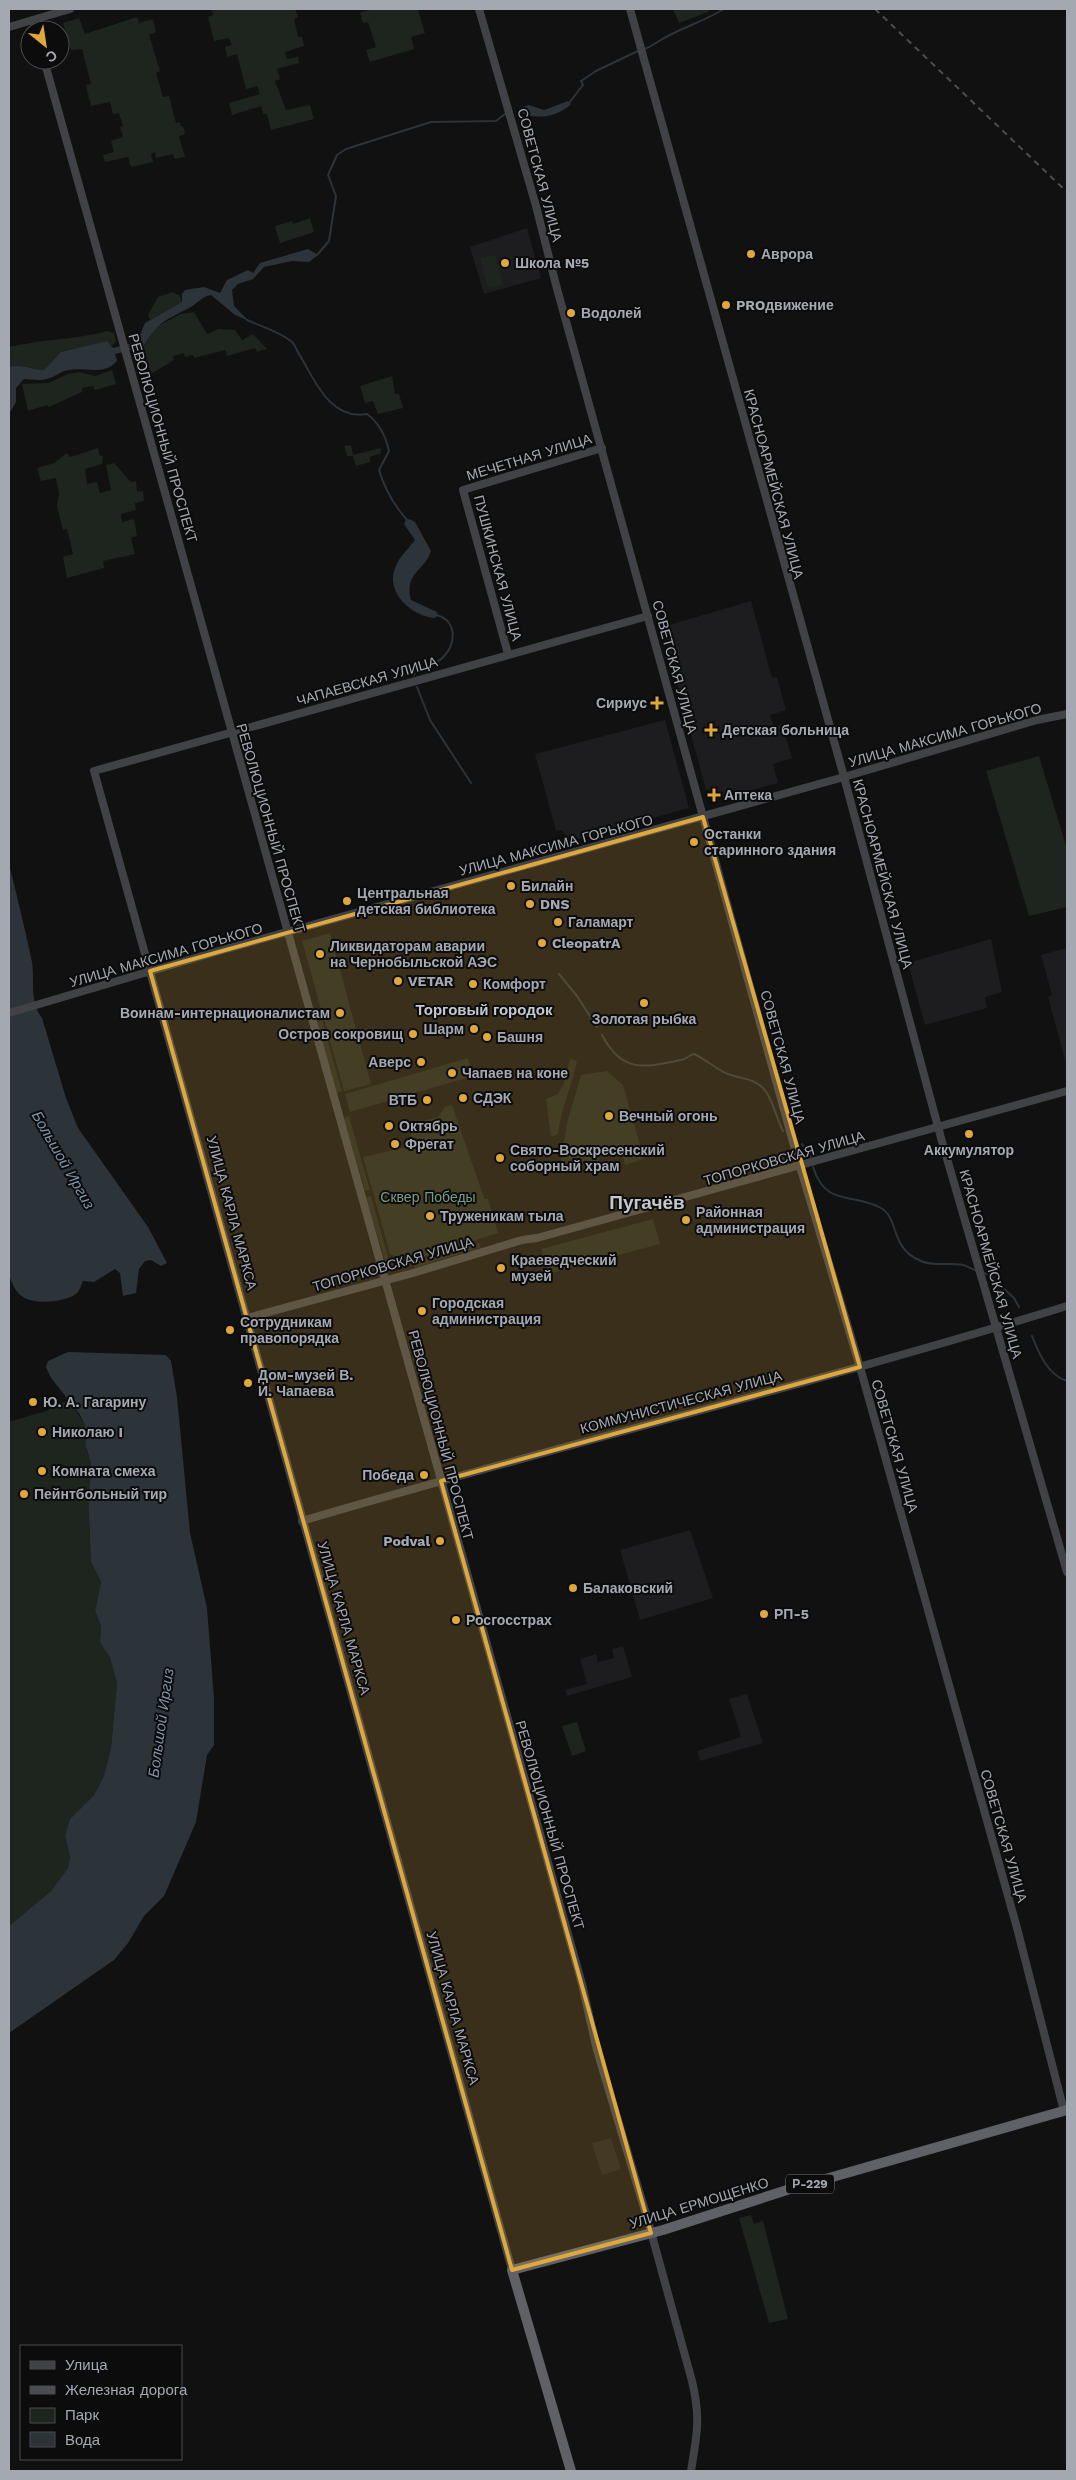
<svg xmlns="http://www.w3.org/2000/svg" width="1076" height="2480" viewBox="0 0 1076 2480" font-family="'Work Sans',sans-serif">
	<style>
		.built { fill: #1d1d1f }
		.green { fill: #1e241e }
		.water { fill: #2c3339 }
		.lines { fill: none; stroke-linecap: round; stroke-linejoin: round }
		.stream { stroke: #2c3339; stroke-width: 2 }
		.secondary { stroke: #414246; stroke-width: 8 }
		.highway { stroke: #5f6167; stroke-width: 10 }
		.rail { stroke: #4c4d51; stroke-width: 2; stroke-dasharray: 6 5; stroke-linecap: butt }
		.marked { fill: #dea83d; fill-opacity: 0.2; stroke: #dea83d; stroke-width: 4; stroke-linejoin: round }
		.poi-dot { fill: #dea83d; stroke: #0c0c0d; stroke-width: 2 }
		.labels { text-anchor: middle; stroke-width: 4; stroke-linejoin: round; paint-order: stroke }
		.shield { fill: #0c0c0d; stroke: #767980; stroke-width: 1 }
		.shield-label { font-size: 12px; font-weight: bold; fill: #a4a8b1 }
		.street-label { font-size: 14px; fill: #a4a8b1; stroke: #0c0c0d }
		.poi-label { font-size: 14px; font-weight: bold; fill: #a4a8b1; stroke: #0c0c0d; text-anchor: start }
		.park-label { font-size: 14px; fill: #7c9b7e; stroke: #0c0c0d }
		.neighbourhood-label { font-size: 15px; font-weight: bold; fill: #c4c7ce; stroke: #0c0c0d }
		.water-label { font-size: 15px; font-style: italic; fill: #7d95aa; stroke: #0c0c0d }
		.district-label { font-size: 19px; font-weight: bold; fill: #c4c7ce; stroke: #0c0c0d }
	</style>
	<rect width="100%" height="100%" fill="#111112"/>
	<g class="built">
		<path d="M 527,228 L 541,278 L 484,294 L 470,247 Z"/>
		<path d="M 751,601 L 772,678 L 777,677 L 786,710 L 770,715 L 774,726 L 782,724 L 792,758 L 773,764 L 778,783 L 712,801 L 709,789 L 706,790 L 662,627 Z"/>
		<path d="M 665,720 L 689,808 L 569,841 L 562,830 L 556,831 L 535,754 Z"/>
		<path d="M 991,939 L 1002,992 L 985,997 L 987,1008 L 925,1025 L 908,963 Z"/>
		<path d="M 1067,948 L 1067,1067 L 1048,997 L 1052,995 L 1041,955 Z"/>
		<path d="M 690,1530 L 713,1598 L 640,1620 L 620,1550 Z"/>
		<path d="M 623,1646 L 632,1677 L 567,1696 L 565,1690 L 587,1684 L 580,1659 L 596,1654 L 598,1662 L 614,1658 L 612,1649 Z"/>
		<path d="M 747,1694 L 763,1743 L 700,1761 L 697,1751 L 741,1737 L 729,1699 Z"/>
		<path d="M 611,2138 L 621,2169 L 602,2175 L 592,2143 Z"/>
	</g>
	<g class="green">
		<path d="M 211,9 L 295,9 L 298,17 L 294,19 L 298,37 L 302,37 L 304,46 L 285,52 L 287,59 L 298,57 L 299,63 L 277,69 L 280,79 L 275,81 L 286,110 L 310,105 L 314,119 L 271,130 L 267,114 L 263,114 L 261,106 L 232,115 L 229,103 L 260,94 L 257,86 L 246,89 L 237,54 L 227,57 L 225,47 L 232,45 L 229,38 L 214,41 L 208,17 L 213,15 Z"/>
		<path d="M 372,9 L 421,9 L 418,10 L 425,33 L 411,37 L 414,49 L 370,62 L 366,50 L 376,47 L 368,22 L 363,23 L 360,13 Z"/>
		<path d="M 673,9 L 711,9 L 708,12 L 679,23 Z"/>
		<path d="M 137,17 L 139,23 L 153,19 L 156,32 L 149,35 L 160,71 L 156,73 L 163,97 L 169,96 L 176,123 L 180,122 L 181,126 L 183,126 L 185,134 L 179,136 L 185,157 L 175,159 L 173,154 L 156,158 L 155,152 L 151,154 L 153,162 L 131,167 L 128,157 L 105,162 L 103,155 L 114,152 L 111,141 L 123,137 L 120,127 L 123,126 L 119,113 L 113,114 L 110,102 L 91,106 L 86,85 L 91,84 L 82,49 L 71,50 L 63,23 L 79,18 L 85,34 Z"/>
		<path d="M 310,218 L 314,232 L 280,243 L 275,226 L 292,221 L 293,224 Z"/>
		<path d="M 494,255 L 496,257 L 503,283 L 502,285 L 490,288 L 487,286 L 481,261 L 482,258 Z"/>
		<path d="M 173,292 L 180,296 L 182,302 L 150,320 L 148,315 L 158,297 Z"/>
		<path d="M 194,312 L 207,334 L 218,329 L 235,330 L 242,340 L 253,334 L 267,349 L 257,352 L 255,348 L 227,356 L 225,350 L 194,358 L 193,355 L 185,357 L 184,353 L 173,356 L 174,360 L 151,374 L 143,347 L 154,328 L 181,314 Z"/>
		<path d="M 107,331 L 114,333 L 116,342 L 113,345 L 110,345 L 107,341 L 62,352 L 44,370 C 32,370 20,363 9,367 L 9,347 C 41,339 74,340 107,331 Z"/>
		<path d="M 112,370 L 116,384 L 95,390 L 93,386 L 82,388 L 82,392 L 49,407 L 47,405 L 28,411 L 22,384 L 48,383 L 68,374 L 80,372 L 95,376 Z"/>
		<path d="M 392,376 L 395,394 L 399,394 L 403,408 L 378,414 L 373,401 L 365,403 L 360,386 Z"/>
		<path d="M 351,445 L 353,455 L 381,448 L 381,453 L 370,457 L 370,462 L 356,466 L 353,456 L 347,456 L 344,446 Z"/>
		<path d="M 98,448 L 99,455 L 103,456 L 102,464 L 85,469 L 87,484 L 97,482 L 100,493 L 111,490 L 106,465 L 114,463 L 131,482 L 136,481 L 137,492 L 143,491 L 144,501 L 135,503 L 136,510 L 121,514 L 122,522 L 134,519 L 137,536 L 131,538 L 135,554 L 103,561 L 104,568 L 67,578 L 63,557 L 73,554 L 67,529 L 63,530 L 57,506 L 59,494 L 56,478 L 41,481 L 37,468 L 54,463 L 67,453 L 70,457 Z"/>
		<path d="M 1039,756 L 1067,849 L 1067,907 L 1029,916 L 986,771 Z"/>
		<path d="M 330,933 L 371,1084 L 344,1091 L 302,941 Z"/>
		<path d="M 322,1020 L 342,1091 L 337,1093 L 317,1022 Z"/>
		<path d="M 468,1058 L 473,1076 L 350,1112 L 345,1094 Z"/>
		<path d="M 570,1059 L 577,1061 C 572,1086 561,1109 558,1134 L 551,1137 L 546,1099 L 558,1094 L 564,1083 Z"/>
		<path d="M 607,1071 L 623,1085 L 644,1159 L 625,1165 L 621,1149 L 598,1156 L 599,1161 L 588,1164 L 587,1160 L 560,1168 L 567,1123 L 581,1075 Z"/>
		<path d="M 452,1105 L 483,1195 L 485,1199 L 488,1199 L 498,1233 L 405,1263 L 404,1260 L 390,1254 L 363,1157 L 406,1147 L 410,1139 L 412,1124 L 438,1117 L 445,1107 Z"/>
		<path d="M 349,1116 L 370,1190 L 365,1191 L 344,1118 Z"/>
		<path d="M 371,1196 L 391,1267 L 387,1268 L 366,1197 Z"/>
		<path d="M 653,1219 L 660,1244 L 548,1274 L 541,1249 Z"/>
		<path d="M 479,1243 L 481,1247 L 415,1268 L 413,1263 Z"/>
		<path d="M 64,1402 L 72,1404 L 85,1425 L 86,1446 L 92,1468 L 88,1495 L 91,1562 L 101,1582 L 95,1611 L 101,1626 L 100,1642 L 110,1658 L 117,1683 L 111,1748 L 104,1776 L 94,1795 L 70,1819 L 65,1835 L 70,1857 L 68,1868 L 51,1891 L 9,1926 L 9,1422 L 49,1410 L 51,1406 Z"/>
		<path d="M 577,1722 L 586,1751 L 572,1756 L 562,1726 Z"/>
		<path d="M 751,2215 L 754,2224 L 763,2221 L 788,2319 L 769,2323 L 739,2218 Z"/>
	</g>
	<g class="water">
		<path d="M 568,101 L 571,104 C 559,117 534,121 518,111 L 519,108 L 529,105 L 544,110 Z"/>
		<path d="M 308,249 L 318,255 L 309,262 L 292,261 L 264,267 L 253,279 L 238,284 L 232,290 L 234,306 L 249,321 L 235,315 L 211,295 C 200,297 197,305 187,309 C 164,321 157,323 143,347 L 115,354 L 117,361 C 104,376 86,367 69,370 C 61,371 55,377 47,379 C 40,381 31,379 24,379 L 16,388 L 16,402 L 9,414 L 9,367 C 20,363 32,370 44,370 L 61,352 L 107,341 L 113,348 L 137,342 L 145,323 L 182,302 L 182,294 L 185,290 L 204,287 L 220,293 L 227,280 L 248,270 L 253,273 L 260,263 Z"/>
		<path d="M 410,519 L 415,522 L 431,551 C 425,571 404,572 411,600 L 437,612 L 438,615 L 435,618 C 413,617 385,593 395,568 C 399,557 408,549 415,540 L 404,524 L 406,520 Z"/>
		<path d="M 9,864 C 17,896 25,929 32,962 C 35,982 29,1000 42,1018 L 66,1098 L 78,1128 L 148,1227 L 167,1263 L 161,1266 L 151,1260 L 145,1261 L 139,1269 L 136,1293 L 123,1296 L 120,1273 L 115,1269 L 94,1282 L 83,1281 C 81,1285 80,1291 76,1294 C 65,1302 35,1305 23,1297 C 16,1293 13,1285 10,1278 Z"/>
		<path d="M 68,1352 L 166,1355 L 171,1361 L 177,1397 L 190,1533 L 207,1608 L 214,1698 L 214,1745 L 207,1755 L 196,1822 L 164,1896 L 144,1916 L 128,1943 L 114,1960 L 9,2033 L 9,1926 L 51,1891 L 68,1868 L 70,1857 L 65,1835 L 70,1819 L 94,1795 L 104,1776 L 111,1748 L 117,1683 L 110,1658 L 100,1642 L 101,1626 L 95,1611 L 101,1582 L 91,1562 L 88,1495 L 92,1468 L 86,1446 L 85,1425 L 79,1413 L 51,1378 L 46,1367 L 48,1361 Z"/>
	</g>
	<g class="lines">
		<g class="stream">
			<path d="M 644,49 C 654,46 659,40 668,36 C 687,26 706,20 724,9"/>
			<path d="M 569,103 L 583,85 L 581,81 L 596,71 L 640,50"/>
			<path d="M 317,255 L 329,241 L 336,196 L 328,175 L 337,155 L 346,149 L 431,122 L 496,121 L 505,114"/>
			<path d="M 247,320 C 262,327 279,331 292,342 C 295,345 296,349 298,352 C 314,379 330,421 367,414 C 379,423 386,437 389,451 L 379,470 C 385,490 393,504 407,520"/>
			<path d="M 414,675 L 415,671 C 423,667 435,665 441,659 C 457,646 458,620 436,615"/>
			<path d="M 417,687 L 430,720 L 471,783"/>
			<path d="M 559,974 L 577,996 L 597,1027"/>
			<path d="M 602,1035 C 622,1073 643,1068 681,1060 C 687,1059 689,1055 694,1054 C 705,1059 719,1071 728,1074 C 741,1079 753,1078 763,1088 C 773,1098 776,1118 783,1131"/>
			<path d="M 802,1144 L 811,1157"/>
			<path d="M 813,1167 C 826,1208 853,1192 881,1208 C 900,1219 889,1248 921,1261 C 934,1267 949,1262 963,1265 C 967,1266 972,1269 977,1271"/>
			<path d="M 984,1273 L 988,1274 L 1014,1298 L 1019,1307"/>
			<path d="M 1032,1336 C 1039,1354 1048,1375 1067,1381"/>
		</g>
		<g class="secondary">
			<path d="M 479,9 L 536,206 L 556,285 L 796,1153 L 860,1367 L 1017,1928 L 1064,2111"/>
			<path d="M 630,9 L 844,777 L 941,1138 L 1067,1572"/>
			<path d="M 33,20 L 36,30"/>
			<path d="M 9,27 L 70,9"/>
			<path d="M 44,60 L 582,1984 L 597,2050 L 648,2221 L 692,2381 C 701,2419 697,2433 691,2471"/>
			<path d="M 508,654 L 463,490 L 602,448"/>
			<path d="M 9,1013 L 222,950 L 844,777 L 1037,720 L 1067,714"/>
			<path d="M 247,1318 L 413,1273 L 522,1240 L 537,1238 L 1067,1091"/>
			<path d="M 302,1521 C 556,1446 814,1384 1067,1306"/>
			<path d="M 512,2270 L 94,771 L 648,616"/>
		</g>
		<path class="highway" d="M 571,2471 L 512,2270 L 663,2230 L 787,2190 L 1067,2110"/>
		<path class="rail" d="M 875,9 L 1067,192"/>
	</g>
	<path class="marked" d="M 703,817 L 860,1367 L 441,1481 L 651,2233 L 512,2270 L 150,971 Z"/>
	<g class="poi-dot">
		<circle cx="751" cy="254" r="5"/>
		<circle cx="505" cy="263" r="5"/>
		<circle cx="726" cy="305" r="5"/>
		<circle cx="571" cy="313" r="5"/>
		<path d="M654.5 695.5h5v5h5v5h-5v5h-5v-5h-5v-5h5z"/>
		<path d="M708.5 722.5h5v5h5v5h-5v5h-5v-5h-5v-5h5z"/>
		<path d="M711.5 787.5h5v5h5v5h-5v5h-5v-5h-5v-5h5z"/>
		<circle cx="694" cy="842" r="5"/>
		<circle cx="511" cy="886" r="5"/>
		<circle cx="347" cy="901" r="5"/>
		<circle cx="530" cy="904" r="5"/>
		<circle cx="558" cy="922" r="5"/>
		<circle cx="542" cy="943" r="5"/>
		<circle cx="320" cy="954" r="5"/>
		<circle cx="398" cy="981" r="5"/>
		<circle cx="473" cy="984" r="5"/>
		<circle cx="644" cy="1003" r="5"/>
		<circle cx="340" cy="1013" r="5"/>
		<circle cx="474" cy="1029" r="5"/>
		<circle cx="413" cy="1034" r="5"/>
		<circle cx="487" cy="1037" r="5"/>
		<circle cx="421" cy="1062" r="5"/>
		<circle cx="452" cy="1073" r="5"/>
		<circle cx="463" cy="1098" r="5"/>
		<circle cx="427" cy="1100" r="5"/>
		<circle cx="609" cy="1116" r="5"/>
		<circle cx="389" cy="1126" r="5"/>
		<circle cx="969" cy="1134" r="5"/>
		<circle cx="395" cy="1144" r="5"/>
		<circle cx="500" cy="1158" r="5"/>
		<circle cx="430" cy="1216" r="5"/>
		<circle cx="686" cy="1220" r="5"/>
		<circle cx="501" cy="1268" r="5"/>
		<circle cx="422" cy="1311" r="5"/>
		<circle cx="230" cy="1330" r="5"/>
		<circle cx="248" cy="1383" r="5"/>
		<circle cx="33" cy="1402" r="5"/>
		<circle cx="42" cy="1432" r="5"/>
		<circle cx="42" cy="1471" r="5"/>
		<circle cx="424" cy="1475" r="5"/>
		<circle cx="24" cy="1494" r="5"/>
		<circle cx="440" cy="1541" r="5"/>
		<circle cx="573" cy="1588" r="5"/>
		<circle cx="764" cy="1614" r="5"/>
		<circle cx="456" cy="1620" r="5"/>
	</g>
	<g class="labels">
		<rect class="shield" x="786" y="2174.5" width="48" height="19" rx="4"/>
		<g class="shield-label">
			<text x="810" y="2188">Р-229</text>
		</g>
		<g class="street-label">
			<text transform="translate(540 175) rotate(75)" y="5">СОВЕТСКАЯ УЛИЦА</text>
			<text transform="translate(163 438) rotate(74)" y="5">РЕВОЛЮЦИОННЫЙ ПРОСПЕКТ</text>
			<text transform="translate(529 457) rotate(-17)" y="5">МЕЧЕТНАЯ УЛИЦА</text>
			<text transform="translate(774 484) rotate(75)" y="5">КРАСНОАРМЕЙСКАЯ УЛИЦА</text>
			<text transform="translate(498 568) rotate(75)" y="5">ПУШКИНСКАЯ УЛИЦА</text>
			<text transform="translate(675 667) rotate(75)" y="5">СОВЕТСКАЯ УЛИЦА</text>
			<text transform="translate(367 681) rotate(-16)" y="5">ЧАПАЕВСКАЯ УЛИЦА</text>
			<text transform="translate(945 735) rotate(-16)" y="5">УЛИЦА МАКСИМА ГОРЬКОГО</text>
			<text transform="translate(271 828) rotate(74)" y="5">РЕВОЛЮЦИОННЫЙ ПРОСПЕКТ</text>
			<text transform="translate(556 845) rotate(-15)" y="5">УЛИЦА МАКСИМА ГОРЬКОГО</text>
			<text transform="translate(883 874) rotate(75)" y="5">КРАСНОАРМЕЙСКАЯ УЛИЦА</text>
			<text transform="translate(166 955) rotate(-16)" y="5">УЛИЦА МАКСИМА ГОРЬКОГО</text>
			<text transform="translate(783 1057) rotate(75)" y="5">СОВЕТСКАЯ УЛИЦА</text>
			<text transform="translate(784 1158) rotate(-16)" y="5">ТОПОРКОВСКАЯ УЛИЦА</text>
			<text transform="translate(232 1213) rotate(75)" y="5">УЛИЦА КАРЛА МАРКСА</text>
			<text transform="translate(393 1264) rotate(-16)" y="5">ТОПОРКОВСКАЯ УЛИЦА</text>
			<text transform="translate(991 1264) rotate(74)" y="5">КРАСНОАРМЕЙСКАЯ УЛИЦА</text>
			<text transform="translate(681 1402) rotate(-15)" y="5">КОММУНИСТИЧЕСКАЯ УЛИЦА</text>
			<text transform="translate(441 1435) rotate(75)" y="5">РЕВОЛЮЦИОННЫЙ ПРОСПЕКТ</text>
			<text transform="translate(895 1446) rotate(74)" y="5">СОВЕТСКАЯ УЛИЦА</text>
			<text transform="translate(344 1618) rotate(74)" y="5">УЛИЦА КАРЛА МАРКСА</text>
			<text transform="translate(550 1825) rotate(74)" y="5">РЕВОЛЮЦИОННЫЙ ПРОСПЕКТ</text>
			<text transform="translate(1004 1836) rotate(74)" y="5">СОВЕТСКАЯ УЛИЦА</text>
			<text transform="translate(453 2008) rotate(74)" y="5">УЛИЦА КАРЛА МАРКСА</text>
			<text transform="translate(699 2203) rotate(-17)" y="5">УЛИЦА ЕРМОЩЕНКО</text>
		</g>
		<g class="poi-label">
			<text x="761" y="259">Аврора</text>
			<text x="515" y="268">Школа №5</text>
			<text x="736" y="310">PROдвижение</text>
			<text x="581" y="318">Водолей</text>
			<text x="647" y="708" text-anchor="end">Сириус</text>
			<text x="722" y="735">Детская больница</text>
			<text x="724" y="800">Аптека</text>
			<text x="704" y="839">Останки<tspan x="704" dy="16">старинного здания</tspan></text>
			<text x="521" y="891">Билайн</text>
			<text x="357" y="898">Центральная<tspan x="357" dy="16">детская библиотека</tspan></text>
			<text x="540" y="909">DNS</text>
			<text x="568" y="927">Галамарт</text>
			<text x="552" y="948">CleopatrA</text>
			<text x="330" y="951">Ликвидаторам аварии<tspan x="330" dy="16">на Чернобыльской АЭС</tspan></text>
			<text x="408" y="986">VETAR</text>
			<text x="483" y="989">Комфорт</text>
			<text x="330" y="1018" text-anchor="end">Воинам-интернационалистам</text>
			<text x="644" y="1024" text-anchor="middle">Золотая рыбка</text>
			<text x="464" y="1034" text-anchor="end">Шарм</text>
			<text x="403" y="1039" text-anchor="end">Остров сокровищ</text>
			<text x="497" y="1042">Башня</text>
			<text x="411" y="1067" text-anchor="end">Аверс</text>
			<text x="462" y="1078">Чапаев на коне</text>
			<text x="473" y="1103">СДЭК</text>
			<text x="417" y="1105" text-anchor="end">ВТБ</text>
			<text x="619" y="1121">Вечный огонь</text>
			<text x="399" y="1131">Октябрь</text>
			<text x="405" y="1149">Фрегат</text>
			<text x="510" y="1155">Свято-Воскресенский<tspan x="510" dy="16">соборный храм</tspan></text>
			<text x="969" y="1155" text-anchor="middle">Аккумулятор</text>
			<text x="696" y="1217">Районная<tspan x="696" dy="16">администрация</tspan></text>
			<text x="440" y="1221">Труженикам тыла</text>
			<text x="511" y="1265">Краеведческий<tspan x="511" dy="16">музей</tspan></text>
			<text x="432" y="1308">Городская<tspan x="432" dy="16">администрация</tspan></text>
			<text x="240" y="1327">Сотрудникам<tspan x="240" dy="16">правопорядка</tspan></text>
			<text x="258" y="1380">Дом-музей В.<tspan x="258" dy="16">И. Чапаева</tspan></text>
			<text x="43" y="1407">Ю. А. Гагарину</text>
			<text x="52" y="1437">Николаю I</text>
			<text x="52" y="1476">Комната смеха</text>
			<text x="414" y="1480" text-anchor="end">Победа</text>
			<text x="34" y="1499">Пейнтбольный тир</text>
			<text x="430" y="1546" text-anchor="end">Podval</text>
			<text x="583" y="1593">Балаковский</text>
			<text x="774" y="1619">РП-5</text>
			<text x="466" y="1625">Росгосстрах</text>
		</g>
		<g class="park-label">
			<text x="428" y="1202">Сквер Победы</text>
		</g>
		<g class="neighbourhood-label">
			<text x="484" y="1015">Торговый городок</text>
		</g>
		<g class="water-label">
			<text transform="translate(63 1160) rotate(60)" y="5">Большой Иргиз</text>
			<text transform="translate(161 1723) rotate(-82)" y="5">Большой Иргиз</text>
		</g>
		<g class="district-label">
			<text x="647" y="1209">Пугачёв</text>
		</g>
	</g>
	<rect width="1076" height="2480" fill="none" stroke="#a4a8b1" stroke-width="20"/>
	<rect x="20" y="2345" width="162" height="115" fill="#0c0c0d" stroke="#494a4f"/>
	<rect x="30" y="2361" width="25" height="8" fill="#414246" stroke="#494a4f"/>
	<text x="65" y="2370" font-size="15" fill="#a4a8b1">Улица</text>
	<rect x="30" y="2386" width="25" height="8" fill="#4c4d51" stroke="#494a4f"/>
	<text x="65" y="2395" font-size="15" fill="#a4a8b1">Железная дорога</text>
	<rect x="30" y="2408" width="25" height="15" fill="#1e241e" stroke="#494a4f"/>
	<text x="65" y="2420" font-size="15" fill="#a4a8b1">Парк</text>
	<rect x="30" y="2432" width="25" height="15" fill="#2c3339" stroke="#494a4f"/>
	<text x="65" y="2445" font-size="15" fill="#a4a8b1">Вода</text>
	<g transform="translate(45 45) rotate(150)"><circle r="24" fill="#0c0c0d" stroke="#494a4f"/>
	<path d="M0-4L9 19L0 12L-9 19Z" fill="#dea83d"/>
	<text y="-8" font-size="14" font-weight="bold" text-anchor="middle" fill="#a4a8b1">С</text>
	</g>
</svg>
